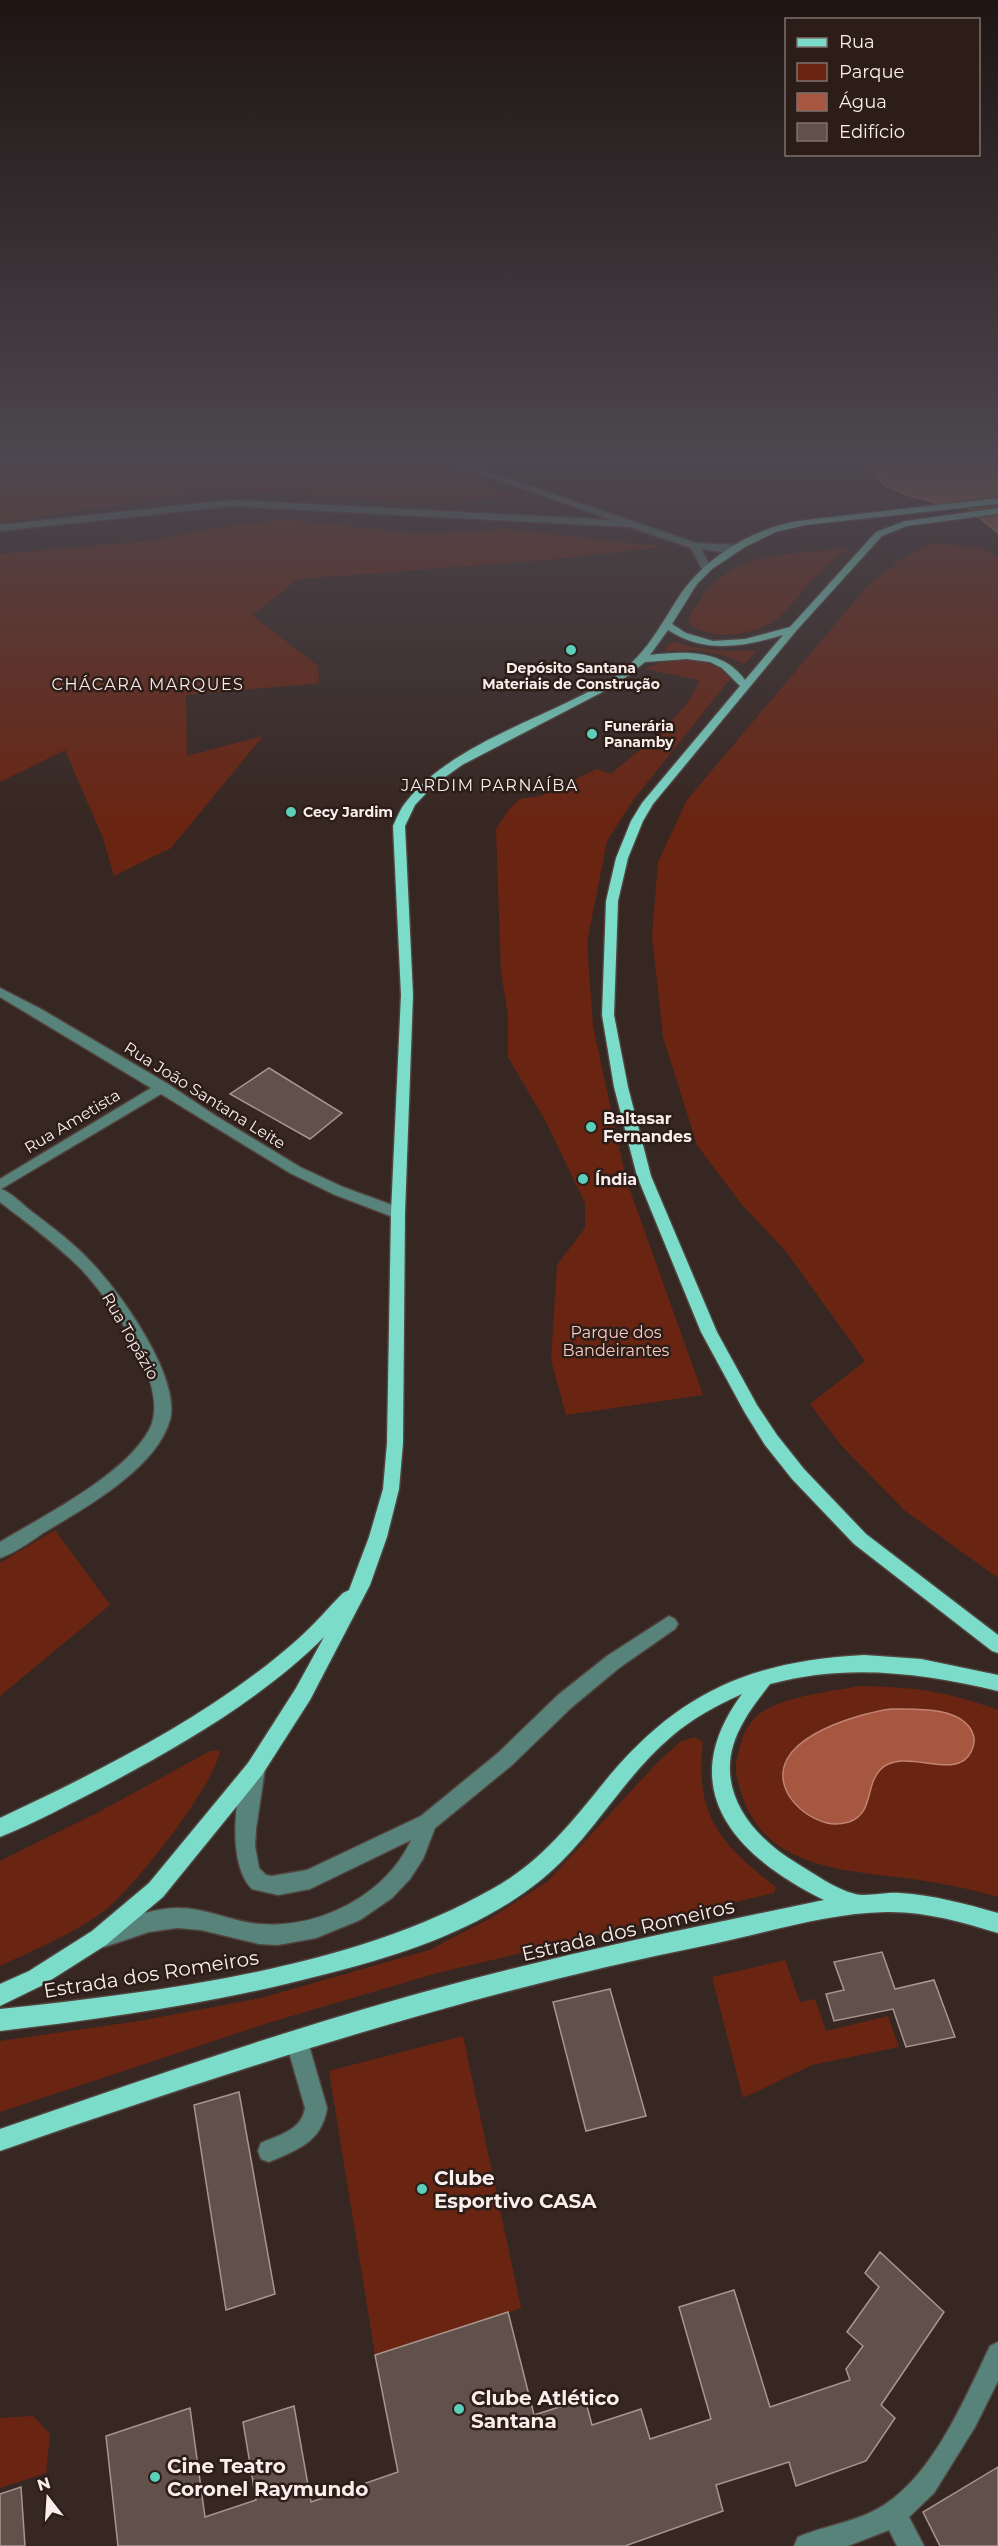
<svg xmlns="http://www.w3.org/2000/svg" width="998" height="2546" viewBox="0 0 998 2546" font-family="Montserrat,sans-serif">
	<style>
		.green { fill: #6a2512 }
		.water { fill: #a75640; stroke: #c08473; stroke-width: 1.5 }
		.building { fill: #62504b; stroke: #a9958f; stroke-width: 1.5 }
		.lines { fill: none; stroke-linecap: round; stroke-linejoin: round }
		.minor-casing { stroke: #52433e; stroke-width: 3 }
		.major-casing { stroke: #52433e; stroke-width: 3 }
		.minor { fill: #57837a; fill-rule: evenodd }
		.major { fill: #7cdcca; fill-rule: evenodd }
		.poi-dot { fill: #5cceba; stroke: #2d1d19; stroke-width: 2 }
		.labels { text-anchor: middle; stroke-width: 5; stroke-linejoin: round; paint-order: stroke }
		.far-poi-label { font-size: 14px; font-weight: bold; fill: #faeeeb; stroke: #2d1d19; text-anchor: start }
		.far-quarter-label { font-size: 16px; letter-spacing: 1.5px; fill: #faeeeb; stroke: #2d1d19 }
		.street-label { font-size: 16px; fill: #faeeeb; stroke: #2d1d19 }
		.poi-label { font-size: 16px; font-weight: bold; fill: #faeeeb; stroke: #2d1d19; text-anchor: start }
		.park-label { font-size: 16px; fill: #facbbe; stroke: #2d1d19 }
		.near-street-label { font-size: 20px; fill: #faeeeb; stroke: #2d1d19 }
		.near-poi-label { font-size: 20px; font-weight: bold; fill: #faeeeb; stroke: #2d1d19; text-anchor: start }
	</style>
	<rect width="100%" height="100%" fill="#372722"/>
	<g class="green">
		<path d="M 0,463 L 431,463 L 514,495 L 438,504 L 270,493 L 192,494 L 0,523 Z"/>
		<path d="M 281,519 L 420,534 L 508,529 L 665,547 L 546,560 L 298,579 L 252,615 L 318,666 L 319,683 L 186,695 L 187,756 L 263,736 L 171,848 L 114,876 L 103,838 L 65,750 L 0,782 L 0,554 L 150,541 L 196,531 Z"/>
		<path d="M 929,543 L 984,548 L 998,558 L 998,1578 L 904,1510 L 841,1445 L 810,1404 L 865,1361 L 784,1249 L 743,1206 L 697,1145 L 663,1037 L 652,935 L 658,862 L 687,800 L 869,584 L 902,559 Z"/>
		<path d="M 848,548 C 836,558 824,568 813,579 C 801,591 792,606 779,617 C 756,636 713,642 689,624 C 689,614 695,607 701,599 C 731,551 797,554 848,548 Z"/>
		<path d="M 674,641 C 690,648 710,650 727,651 C 736,652 749,648 756,652 L 745,664 L 723,655 L 696,650 L 666,651 L 666,646 Z"/>
		<path d="M 689,660 C 704,662 723,664 730,679 L 634,799 L 607,841 L 587,942 L 593,1026 L 626,1179 L 703,1395 L 566,1415 L 551,1360 L 557,1265 L 585,1228 L 585,1203 L 546,1122 L 508,1057 L 508,1016 L 501,972 L 496,829 L 510,808 L 520,799 L 541,796 L 597,769 L 611,774 C 635,753 692,711 699,680 L 645,669 L 659,663 Z"/>
		<path d="M 55,1530 L 110,1605 L 0,1696 L 0,1563 Z"/>
		<path d="M 859,1686 C 914,1687 946,1691 998,1710 L 998,1897 C 967,1888 936,1882 904,1878 C 843,1870 768,1868 743,1798 C 738,1784 733,1769 738,1754 C 741,1742 744,1730 752,1721 C 771,1697 830,1692 859,1686 Z"/>
		<path d="M 694,1737 L 703,1742 C 694,1815 721,1845 776,1887 L 774,1893 L 437,1973 L 268,2023 L 0,2112 L 0,2041 L 139,2021 L 261,1998 L 429,1950 L 491,1918 L 548,1881 L 658,1762 L 680,1742 Z"/>
		<path d="M 220,1750 C 215,1785 137,1883 109,1907 C 78,1932 36,1949 0,1966 L 0,1861 L 99,1812 L 210,1751 Z"/>
		<path d="M 785,1960 L 800,2002 L 815,1999 L 826,2031 L 888,2016 L 899,2047 L 812,2065 L 743,2098 L 712,1977 Z"/>
		<path d="M 463,2036 L 521,2308 L 508,2313 L 566,2546 L 413,2546 L 375,2355 L 329,2071 Z"/>
		<path d="M 33,2416 L 50,2434 L 46,2473 L 0,2488 L 0,2418 Z"/>
	</g>
	<g class="water">
		<path d="M 866,463 L 998,463 L 998,533 L 968,508 L 944,505 L 907,495 L 884,485 Z"/>
		<path d="M 891,1709 C 914,1709 963,1706 973,1734 C 975,1739 974,1746 971,1752 C 956,1783 903,1745 880,1770 C 865,1786 874,1813 849,1822 C 842,1824 834,1825 827,1823 C 811,1819 796,1808 788,1794 C 760,1741 855,1714 891,1709 Z"/>
	</g>
	<g class="building">
		<path d="M 269,1068 L 342,1113 L 310,1139 L 230,1094 Z"/>
		<path d="M 882,1952 L 895,1989 L 934,1980 L 955,2037 L 906,2047 L 893,2009 L 834,2021 L 826,1994 L 844,1990 L 834,1962 Z"/>
		<path d="M 610,1989 L 646,2116 L 586,2131 L 553,2002 Z"/>
		<path d="M 239,2092 L 275,2294 L 226,2310 L 194,2105 Z"/>
		<path d="M 880,2252 L 944,2312 L 881,2405 L 895,2418 L 866,2461 L 796,2486 L 789,2462 L 716,2485 L 723,2511 L 625,2546 L 118,2546 L 106,2436 L 190,2408 L 205,2517 L 256,2500 L 243,2422 L 294,2406 L 311,2502 L 398,2472 L 375,2355 L 508,2312 L 534,2415 L 585,2399 L 592,2425 L 641,2409 L 650,2439 L 711,2419 L 679,2307 L 734,2290 L 770,2407 L 850,2380 L 846,2369 L 863,2346 L 847,2332 L 879,2287 L 865,2273 Z"/>
		<path d="M 998,2467 L 998,2546 L 940,2546 L 923,2512 Z"/>
		<path d="M 21,2487 L 25,2546 L 0,2546 L 0,2494 Z"/>
	</g>
	<g class="lines">
		<defs>
			<g id="minor">
				<path d="M 450,463 L 463,463 L 696,543 C 705,544 742,544 744,546 L 721,552 L 701,549 L 712,569 L 707,572 L 702,569 L 691,548 L 630,527 L 231,506 L 0,531 L 0,525 L 231,500 L 612,520 Z"/>
				<path d="M 0,988 L 41,1009 L 168,1084 L 216,1116 L 300,1167 L 343,1187 L 403,1209 L 405,1213 L 398,1218 L 393,1217 L 333,1194 L 290,1173 L 161,1094 L 1,1189 C 12,1193 22,1204 31,1211 C 52,1227 75,1244 93,1264 C 121,1294 181,1377 170,1420 C 156,1469 85,1508 43,1533 C 30,1542 15,1553 0,1558 L 0,1542 C 43,1516 125,1475 149,1430 C 173,1387 110,1300 81,1269 C 56,1244 27,1223 0,1202 L 0,1179 L 151,1088 L 0,997 Z"/>
				<path d="M 669,1616 L 675,1619 L 678,1624 L 675,1629 L 619,1668 L 572,1707 L 512,1765 L 435,1828 L 423,1859 L 410,1879 L 392,1898 L 360,1920 L 316,1938 L 278,1945 L 259,1944 L 201,1930 L 177,1928 L 149,1932 L 104,1947 L 97,1944 L 94,1937 L 97,1930 C 122,1920 148,1909 176,1908 C 205,1907 232,1922 260,1924 C 319,1929 386,1895 411,1840 L 310,1889 L 278,1895 L 252,1889 C 227,1864 234,1793 248,1763 L 255,1760 L 262,1763 L 265,1769 L 256,1829 L 255,1846 L 259,1868 L 266,1875 L 272,1876 L 307,1870 L 421,1816 L 498,1753 L 558,1695 L 607,1656 Z"/>
				<path d="M 297,2031 L 305,2034 L 308,2042 L 327,2108 C 322,2142 297,2150 269,2162 L 261,2159 L 258,2151 L 261,2143 C 279,2135 302,2130 305,2108 L 286,2042 L 289,2034 Z"/>
				<path d="M 998,2342 L 998,2381 L 975,2427 L 934,2493 L 909,2517 L 924,2546 L 897,2546 L 889,2530 L 848,2546 L 794,2546 L 798,2537 C 826,2525 858,2522 884,2505 C 934,2473 965,2398 990,2346 Z"/>
			</g>
			<g id="major">
				<path d="M 998,498 L 998,504 L 806,525 L 776,532 L 745,547 L 712,569 L 697,584 L 672,624 L 686,633 L 713,641 L 745,639 L 790,627 L 876,532 L 905,521 L 998,508 L 998,514 L 907,526 L 882,536 L 796,631 L 653,804 L 643,821 L 628,858 L 618,901 L 614,1015 L 628,1087 L 651,1176 L 717,1332 L 757,1405 L 777,1435 L 804,1469 L 866,1534 L 998,1635 L 998,1653 L 992,1651 L 854,1544 L 792,1479 L 765,1445 L 745,1413 L 701,1332 L 637,1176 L 614,1087 L 602,1015 L 606,901 L 616,858 L 631,821 L 642,803 L 740,686 L 722,668 L 710,662 L 687,659 L 645,662 L 616,685 L 462,765 L 434,785 L 415,805 L 405,826 L 413,995 L 405,1213 L 403,1443 L 399,1489 L 387,1537 L 370,1585 L 310,1700 L 262,1775 L 163,1897 L 106,1945 L 43,1985 L 0,2006 L 0,1984 L 29,1971 L 92,1931 L 149,1883 L 248,1763 L 296,1688 L 324,1637 C 262,1699 180,1746 103,1787 C 70,1804 35,1823 0,1837 L 0,1818 C 102,1770 214,1714 298,1639 C 314,1625 328,1608 343,1593 L 349,1590 L 369,1537 L 383,1489 L 387,1443 L 391,1213 L 401,995 L 393,826 C 397,818 400,809 406,802 C 442,755 516,727 568,702 C 588,692 610,682 627,667 C 649,648 662,623 678,598 C 704,558 750,530 797,521 ZM 668,630 C 705,654 743,647 783,635 L 745,680 C 723,649 684,651 650,655 Z"/>
				<path d="M 864,1655 L 921,1659 L 998,1675 L 998,1691 C 922,1673 847,1663 770,1684 C 761,1696 751,1708 744,1721 C 708,1781 746,1833 798,1864 C 815,1874 835,1889 855,1894 C 866,1897 887,1892 900,1893 C 933,1895 966,1904 998,1913 L 998,1933 C 962,1922 924,1911 886,1912 C 825,1913 763,1934 703,1946 C 463,1994 231,2071 0,2151 L 0,2129 C 150,2077 300,2025 453,1984 C 576,1951 700,1926 824,1900 C 735,1856 672,1789 742,1694 C 717,1705 693,1718 672,1736 C 622,1778 592,1839 541,1880 C 479,1930 398,1956 322,1975 C 216,2003 109,2018 0,2031 L 0,2009 C 159,1992 352,1969 492,1889 C 542,1862 575,1818 610,1775 C 682,1690 754,1661 864,1655 Z"/>
			</g>
		</defs>
		<use href="#minor" class="minor-casing"/>
		<use href="#major" class="major-casing"/>
		<use href="#minor" class="minor"/>
		<use href="#major" class="major"/>
	</g>
	<linearGradient id="sky" x2="0" y2="1"><stop stop-color="#1e1513"/><stop offset="0.56" stop-color="#4d474f"/><stop offset="1" stop-color="#4d474f" stop-opacity="0"/></linearGradient>
	<rect width="998" height="820" fill="url(#sky)"/>
	<g class="poi-dot">
		<circle cx="571" cy="650" r="6"/>
		<circle cx="592" cy="734" r="6"/>
		<circle cx="291" cy="812" r="6"/>
		<circle cx="591" cy="1127" r="6"/>
		<circle cx="583" cy="1179" r="6"/>
		<circle cx="422" cy="2189" r="6"/>
		<circle cx="459" cy="2409" r="6"/>
		<circle cx="155" cy="2477" r="6"/>
	</g>
	<g class="labels">
		<g class="far-poi-label">
			<text x="571" y="673" text-anchor="middle">Depósito Santana<tspan x="571" dy="16">Materiais de Construção</tspan></text>
			<text x="604" y="731">Funerária<tspan x="604" dy="16">Panamby</tspan></text>
			<text x="303" y="817">Cecy Jardim</text>
		</g>
		<g class="far-quarter-label">
			<text x="148" y="690">CHÁCARA MARQUES</text>
			<text x="490" y="791">JARDIM PARNAÍBA</text>
		</g>
		<g class="street-label">
			<text transform="translate(205 1095) rotate(32)" y="6">Rua João Santana Leite</text>
			<text transform="translate(72 1121) rotate(-31)" y="6">Rua Ametista</text>
			<text transform="translate(131 1336) rotate(60)" y="6">Rua Topázio</text>
		</g>
		<g class="poi-label">
			<text x="603" y="1124">Baltasar<tspan x="603" dy="18">Fernandes</tspan></text>
			<text x="595" y="1185">Índia</text>
		</g>
		<g class="park-label">
			<text x="616" y="1338">Parque dos<tspan x="616" dy="18">Bandeirantes</tspan></text>
		</g>
		<g class="near-street-label">
			<text transform="translate(628 1930) rotate(-13)" y="7">Estrada dos Romeiros</text>
			<text transform="translate(151 1974) rotate(-9)" y="7">Estrada dos Romeiros</text>
		</g>
		<g class="near-poi-label">
			<text x="434" y="2185">Clube<tspan x="434" dy="23">Esportivo CASA</tspan></text>
			<text x="471" y="2405">Clube Atlético<tspan x="471" dy="23">Santana</tspan></text>
			<text x="167" y="2473">Cine Teatro<tspan x="167" dy="23">Coronel Raymundo</tspan></text>
		</g>
	</g>
	<rect x="785" y="18" width="195" height="138" fill="#2d1d19" stroke="#7f716d" stroke-width="1.5"/>
	<rect x="797" y="38" width="30" height="9" fill="#7cdcca" stroke="#7f716d" stroke-width="1.5"/>
	<text x="839" y="48" font-size="18" fill="#faeeeb">Rua</text>
	<rect x="797" y="63" width="30" height="18" fill="#6a2512" stroke="#7f716d" stroke-width="1.5"/>
	<text x="839" y="78" font-size="18" fill="#faeeeb">Parque</text>
	<rect x="797" y="93" width="30" height="18" fill="#a75640" stroke="#7f716d" stroke-width="1.5"/>
	<text x="839" y="108" font-size="18" fill="#faeeeb">Água</text>
	<rect x="797" y="123" width="30" height="18" fill="#62504b" stroke="#7f716d" stroke-width="1.5"/>
	<text x="839" y="138" font-size="18" fill="#faeeeb">Edifício</text>
	<g transform="translate(48 2498) rotate(343)" stroke="#2d1d19" stroke-width="4.5" paint-order="stroke">
	<path d="M0-4.5L10 22L0 15L-10 22Z" fill="#faeeeb"/>
	<text y="-9" font-size="16" font-weight="bold" text-anchor="middle" fill="#faeeeb">N</text>
	</g>
</svg>
